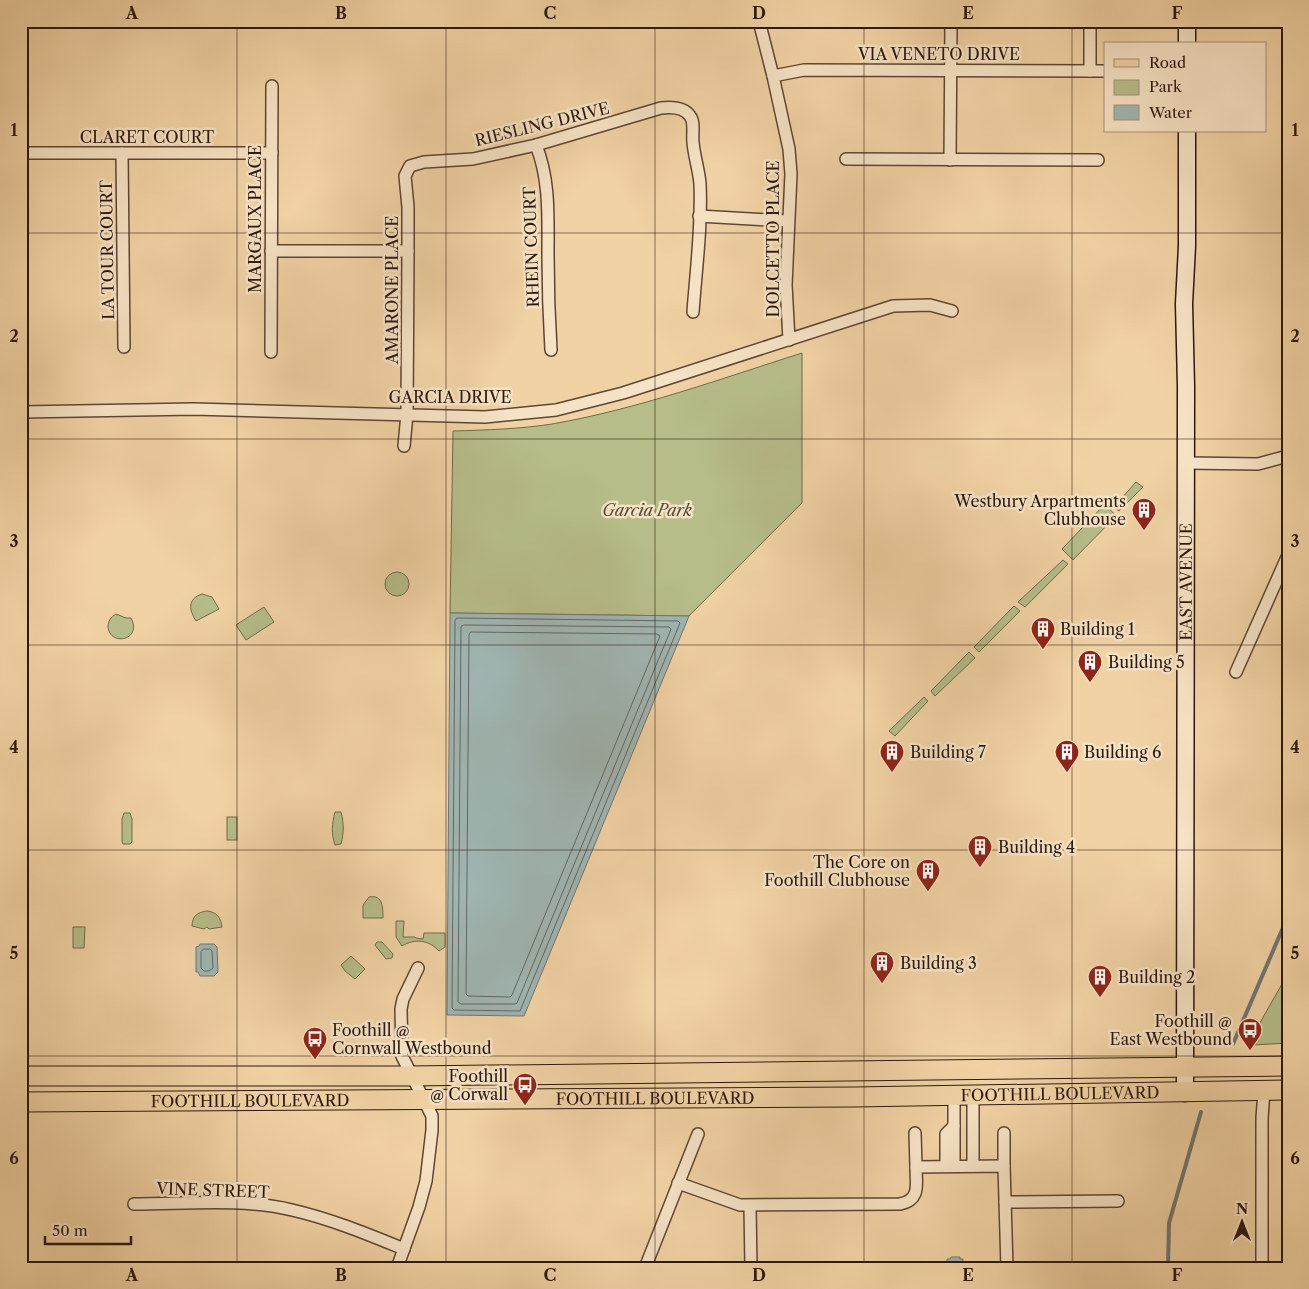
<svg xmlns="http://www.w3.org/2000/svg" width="1309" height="1289" viewBox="0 0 1309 1289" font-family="'Libre Caslon Text',serif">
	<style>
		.green { fill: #b6bd89; stroke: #716a4c }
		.water { fill: #9fb5b2; stroke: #717671 }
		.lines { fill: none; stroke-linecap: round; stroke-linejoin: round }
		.shore { stroke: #666661; stroke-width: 1 }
		.stream { stroke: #717671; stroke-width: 4 }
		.minor-casing { stroke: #5d4635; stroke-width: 14 }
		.secondary-casing { stroke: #2c1810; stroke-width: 19 }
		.primary-casing { stroke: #2c1810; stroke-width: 21 }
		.minor { stroke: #f6e2c4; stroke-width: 11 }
		.secondary { stroke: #f6e2c4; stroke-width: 16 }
		.primary { stroke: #f1d2a4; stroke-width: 19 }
		.grid { fill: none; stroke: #2c1810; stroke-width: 1; stroke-opacity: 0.55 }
		.labels { text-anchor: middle; stroke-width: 5; stroke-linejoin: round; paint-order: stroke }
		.street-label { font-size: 16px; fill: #2c1810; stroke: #f6e2c4 }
		.poi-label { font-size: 16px; fill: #2c1810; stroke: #f6e2c4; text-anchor: start }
		.park-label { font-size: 16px; font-style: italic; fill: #554a34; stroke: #f6e2c4 }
		.neatline { fill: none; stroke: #2c1810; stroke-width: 2 }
		.grid-label { font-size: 16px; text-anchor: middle; font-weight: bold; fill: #2c1810 }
	</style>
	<rect width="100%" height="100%" fill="#f1d2a4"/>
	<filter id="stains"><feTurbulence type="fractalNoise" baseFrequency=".004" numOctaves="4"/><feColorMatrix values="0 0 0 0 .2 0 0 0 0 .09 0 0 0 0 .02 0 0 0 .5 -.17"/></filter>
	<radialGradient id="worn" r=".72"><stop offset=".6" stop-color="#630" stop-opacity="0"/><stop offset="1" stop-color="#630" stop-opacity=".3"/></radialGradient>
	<g class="green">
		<path d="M 802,353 L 802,503 L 689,616 L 450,613 L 453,431 C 486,430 520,429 552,424 C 638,409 720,379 802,353 Z"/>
		<path d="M 1136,482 L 1143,487 L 1119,511 L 1114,507 Z"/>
		<path d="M 1105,504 L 1116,516 L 1073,560 L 1062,549 Z"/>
		<path d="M 1063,560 L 1068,564 L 1025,607 L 1018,602 Z"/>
		<circle cx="397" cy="584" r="12"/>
		<path d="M 202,594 L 212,597 L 219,609 L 196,621 C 189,610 187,599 202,594 Z"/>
		<path d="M 1014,606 L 1020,611 L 979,652 L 974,647 Z"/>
		<path d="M 264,607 L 274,622 L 246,640 L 236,625 Z"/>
		<path d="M 116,614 L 126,618 L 131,618 C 143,640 110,647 108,627 C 108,621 111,617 116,614 Z"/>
		<path d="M 969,652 L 975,658 L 935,696 L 931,691 Z"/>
		<path d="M 924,697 L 928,701 L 895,736 L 889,731 Z"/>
		<path d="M 335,812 L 341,812 C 344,824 344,832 341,844 L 335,845 C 331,833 332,824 335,812 Z"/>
		<path d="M 124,813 L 130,813 L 132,819 L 132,842 L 130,844 L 123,844 L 122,842 L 122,819 Z"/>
		<rect x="227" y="817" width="10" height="23"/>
		<path d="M 369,897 C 383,894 383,908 383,918 L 363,918 L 363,905 Z"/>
		<path d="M 207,911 C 217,912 221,918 222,927 L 209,929 L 207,927 L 204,929 L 192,926 C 192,916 198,912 207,911 Z"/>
		<path d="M 396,921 L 404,921 L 403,937 L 415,937 L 416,938 L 423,939 L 424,933 L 445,933 L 445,947 L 439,951 C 429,940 415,938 402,946 L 396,937 Z"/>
		<path d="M 73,927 L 85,927 L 84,948 L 73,948 Z"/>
		<path d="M 377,942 L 382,942 L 393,954 L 392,958 L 386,959 L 375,945 Z"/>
		<path d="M 351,956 L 365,969 L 355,979 L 345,971 L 341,965 Z"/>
		<path d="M 1282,984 L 1288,984 L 1288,1043 L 1253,1045 L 1253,1035 Z"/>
	</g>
	<g class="water">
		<path d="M 450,613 L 689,616 L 524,1016 L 447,1015 Z"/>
		<path d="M 200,944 L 214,944 L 217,947 L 218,972 L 214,976 L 200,976 L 198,972 L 196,972 L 196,947 L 199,946 Z"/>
		<path d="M 951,1257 L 960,1257 L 960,1259 L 963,1259 L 963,1268 L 947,1268 L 947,1259 L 950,1259 Z"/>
	</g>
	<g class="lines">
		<g class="shore">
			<path d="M 457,618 L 678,621 L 680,623 L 520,1011 L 454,1010 L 452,1008 L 455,621 Z"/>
			<path d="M 464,625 L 669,627 L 671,629 L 517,1003 L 515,1004 L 461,1004 L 458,1002 L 461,627 Z"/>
			<path d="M 471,632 L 657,634 L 660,636 L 512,995 L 510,997 L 468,996 L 466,994 L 469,635 Z"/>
			<path d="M 204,949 L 210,949 L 212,951 L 213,968 L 209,971 L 204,971 L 201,968 L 201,952 Z"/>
		</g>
		<g class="stream">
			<path d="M 1233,1044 L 1288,916"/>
			<path d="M 1168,1268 L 1169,1223 L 1201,1112"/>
		</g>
		<defs>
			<g id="minor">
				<path d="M 759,21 L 773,76 L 789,149 L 791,174 L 786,285 L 789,340"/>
				<path d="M 1090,71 L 1090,21"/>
				<path d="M 773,76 L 804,70 L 1105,71"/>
				<path d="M 536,145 C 550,180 548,217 548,254 C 548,286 549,318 551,350"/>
				<path d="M 21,153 L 272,153"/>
				<path d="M 122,153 L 124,347"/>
				<path d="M 846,159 L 1098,160"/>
				<path d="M 950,160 L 951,21"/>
				<path d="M 699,216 L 788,221"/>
				<path d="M 271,251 L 408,251"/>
				<path d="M 271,352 L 272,86"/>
				<path d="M 21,412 L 194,409 L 485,417 L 556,410 L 623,393 L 893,306 L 930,305 L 952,311"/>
				<path d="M 404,446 L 407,414 L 408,251 L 408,207 L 405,176 L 410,166 L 424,162 L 473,159 L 536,145 L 661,108 C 670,107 684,107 690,116 C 695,122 692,134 693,142 C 694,156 699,170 700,184 C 702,226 696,270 693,312"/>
				<path d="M 1186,463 L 1258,464 L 1288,456"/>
				<path d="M 1236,672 L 1288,555"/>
				<path d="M 973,1095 L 973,1166"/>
				<path d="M 954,1096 L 954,1166"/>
				<path d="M 915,1133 L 916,1167"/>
				<path d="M 1004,1133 L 1004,1166"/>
				<path d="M 946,1166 L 946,1134 L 954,1126"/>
				<path d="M 678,1183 L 740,1205 L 900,1204 C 921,1200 916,1184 916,1167 L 1004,1166 L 1007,1268"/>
				<path d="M 1005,1202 L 1118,1201"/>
				<path d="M 134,1204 C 186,1204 241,1198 292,1210 C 331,1219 367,1234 404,1249"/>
				<path d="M 750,1206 L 751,1268"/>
				<path d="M 397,1268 L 419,1207 L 426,1181 L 432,1130 L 432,1116 L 402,1056 L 401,1009 L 403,999 L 418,968"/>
				<path d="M 645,1268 L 698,1134"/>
				<path d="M 1262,1268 L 1262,1118 L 1264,1091"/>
			</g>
			<g id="secondary">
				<path d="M 1187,44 L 1187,21"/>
				<path id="s1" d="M 1185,1093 L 1186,386 L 1184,304 L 1187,246 L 1187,131"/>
			</g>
			<g id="primary">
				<path d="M 21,1076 L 410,1076 L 1288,1066"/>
				<path id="s2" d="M 21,1102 L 854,1097 L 1288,1090"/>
			</g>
		</defs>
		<use href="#minor" class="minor-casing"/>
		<use href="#secondary" class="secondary-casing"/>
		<use href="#primary" class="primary-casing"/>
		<use href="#minor" class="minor"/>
		<use href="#secondary" class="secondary"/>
		<use href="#primary" class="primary"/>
	</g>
	<path class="grid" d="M 237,21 L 237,1268M 446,21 L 446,1268M 655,21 L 655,1268M 864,21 L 864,1268M 1072,21 L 1072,1268M 21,233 L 1288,233M 21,439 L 1288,439M 21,645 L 1288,645M 21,850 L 1288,850M 21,1056 L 1288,1056"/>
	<defs>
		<symbol id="building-pin" viewBox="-11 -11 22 30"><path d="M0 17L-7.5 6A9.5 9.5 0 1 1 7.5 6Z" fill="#8f2418" stroke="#f6e2c4"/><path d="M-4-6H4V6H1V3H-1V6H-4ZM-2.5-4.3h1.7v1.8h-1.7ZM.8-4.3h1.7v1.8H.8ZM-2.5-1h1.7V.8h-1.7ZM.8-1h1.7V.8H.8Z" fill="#fff"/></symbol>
		<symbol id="bus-pin" viewBox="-11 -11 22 30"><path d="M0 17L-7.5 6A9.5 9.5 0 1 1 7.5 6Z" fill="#8f2418" stroke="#f6e2c4"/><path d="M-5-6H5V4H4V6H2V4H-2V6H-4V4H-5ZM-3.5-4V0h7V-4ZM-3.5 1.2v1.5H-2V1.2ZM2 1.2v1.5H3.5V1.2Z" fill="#fff"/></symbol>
	</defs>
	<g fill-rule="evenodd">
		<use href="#building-pin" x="1130" y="496" width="28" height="38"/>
		<use href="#building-pin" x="1029" y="615" width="28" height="38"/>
		<use href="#building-pin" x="1076" y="648" width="28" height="38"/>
		<use href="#building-pin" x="878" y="738" width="28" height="38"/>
		<use href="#building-pin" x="1053" y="738" width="28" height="38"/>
		<use href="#building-pin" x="966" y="833" width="28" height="38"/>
		<use href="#building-pin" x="914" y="857" width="28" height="38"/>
		<use href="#building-pin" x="868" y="949" width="28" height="38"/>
		<use href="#building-pin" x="1086" y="963" width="28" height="38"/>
		<use href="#bus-pin" x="1236" y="1016" width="28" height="38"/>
		<use href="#bus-pin" x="301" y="1025" width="28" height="38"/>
		<use href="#bus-pin" x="511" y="1071" width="28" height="38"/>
	</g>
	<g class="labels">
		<g class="street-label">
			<text x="939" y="60">VIA VENETO DRIVE</text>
			<text transform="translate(542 124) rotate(-14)" y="6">RIESLING DRIVE</text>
			<text x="147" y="143">CLARET COURT</text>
			<text transform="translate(255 219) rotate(-90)" y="6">MARGAUX PLACE</text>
			<text transform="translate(773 239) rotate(-90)" y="6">DOLCETTO PLACE</text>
			<text transform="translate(531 247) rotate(-92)" y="6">RHEIN COURT</text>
			<text transform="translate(107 250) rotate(-91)" y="6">LA TOUR COURT</text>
			<text transform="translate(392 290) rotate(-90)" y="6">AMARONE PLACE</text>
			<text x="450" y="403">GARCIA DRIVE</text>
			<text dy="6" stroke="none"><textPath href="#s1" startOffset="511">EAST AVENUE</textPath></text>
			<text dy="6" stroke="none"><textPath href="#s2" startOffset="1039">FOOTHILL BOULEVARD</textPath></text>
			<text dy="6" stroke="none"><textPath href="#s2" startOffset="634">FOOTHILL BOULEVARD</textPath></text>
			<text dy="6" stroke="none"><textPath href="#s2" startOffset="229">FOOTHILL BOULEVARD</textPath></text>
			<text transform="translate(213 1190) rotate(2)" y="6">VINE STREET</text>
		</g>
		<g class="poi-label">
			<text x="1126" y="507" text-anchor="end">Westbury Arpartments<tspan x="1126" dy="18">Clubhouse</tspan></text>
			<text x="1060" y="635">Building 1</text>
			<text x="1108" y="668">Building 5</text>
			<text x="910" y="758">Building 7</text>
			<text x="1084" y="758">Building 6</text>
			<text x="998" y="853">Building 4</text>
			<text x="910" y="868" text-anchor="end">The Core on<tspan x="910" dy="18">Foothill Clubhouse</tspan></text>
			<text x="900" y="969">Building 3</text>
			<text x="1118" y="983">Building 2</text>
			<text x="1232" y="1027" text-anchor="end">Foothill @<tspan x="1232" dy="18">East Westbound</tspan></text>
			<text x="332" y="1036">Foothill @<tspan x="332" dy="18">Cornwall Westbound</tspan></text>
			<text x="508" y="1082" text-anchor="end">Foothill<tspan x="508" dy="18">@ Corwall</tspan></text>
		</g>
		<g class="park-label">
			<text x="647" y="516">Garcia Park</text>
		</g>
	</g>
	<rect width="1309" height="1289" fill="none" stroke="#f1d2a4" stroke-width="55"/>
	<rect x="1104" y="42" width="162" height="90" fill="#f6e2c4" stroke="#a5917c"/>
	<rect x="1114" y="59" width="25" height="8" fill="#f1d2a4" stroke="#a5917c"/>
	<text x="1149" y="68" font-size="15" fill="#2c1810">Road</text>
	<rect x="1114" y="80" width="25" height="15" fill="#b6bd89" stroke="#a5917c"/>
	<text x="1149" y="92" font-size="15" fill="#2c1810">Park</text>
	<rect x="1114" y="105" width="25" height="15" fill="#9fb5b2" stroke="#a5917c"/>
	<text x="1149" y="118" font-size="15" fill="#2c1810">Water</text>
	<g transform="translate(1242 1222)" stroke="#f6e2c4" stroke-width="4" paint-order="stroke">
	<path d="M0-4L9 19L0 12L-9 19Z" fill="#2c1810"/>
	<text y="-8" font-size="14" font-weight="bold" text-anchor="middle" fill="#2c1810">N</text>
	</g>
	<path d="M45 1236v8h86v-8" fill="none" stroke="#2c1810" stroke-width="2.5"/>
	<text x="52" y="1236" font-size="15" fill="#2c1810" stroke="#f6e2c4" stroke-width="4" paint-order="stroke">50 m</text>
	<rect x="28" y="28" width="1254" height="1234" class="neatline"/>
	<g class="grid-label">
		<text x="132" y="19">A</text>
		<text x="341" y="19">B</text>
		<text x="550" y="19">C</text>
		<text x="759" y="19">D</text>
		<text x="968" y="19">E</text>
		<text x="1177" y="19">F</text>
		<text x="14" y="136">1</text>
		<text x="1295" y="136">1</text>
		<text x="14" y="342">2</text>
		<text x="1295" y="342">2</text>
		<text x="14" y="547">3</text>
		<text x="1295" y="547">3</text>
		<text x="14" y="753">4</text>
		<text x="1295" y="753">4</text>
		<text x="14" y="959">5</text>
		<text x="1295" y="959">5</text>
		<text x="14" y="1164">6</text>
		<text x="1295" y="1164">6</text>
		<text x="132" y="1281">A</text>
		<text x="341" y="1281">B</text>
		<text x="550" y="1281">C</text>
		<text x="759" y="1281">D</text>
		<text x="968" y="1281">E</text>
		<text x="1177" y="1281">F</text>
	</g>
	<rect width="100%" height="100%" filter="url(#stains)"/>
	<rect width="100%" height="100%" fill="url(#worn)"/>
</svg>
